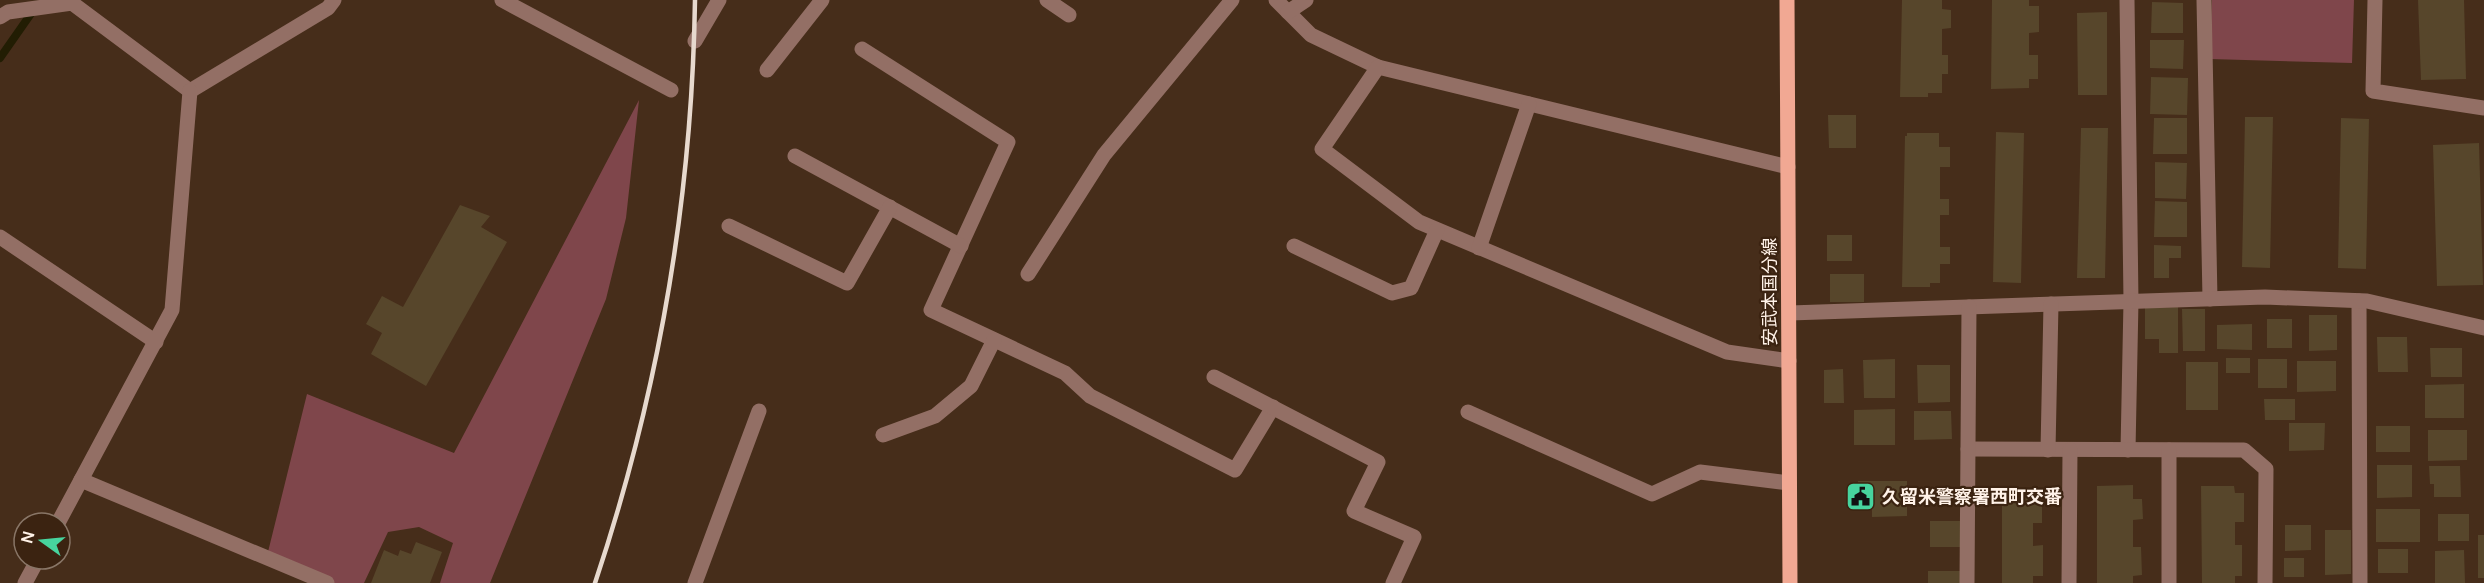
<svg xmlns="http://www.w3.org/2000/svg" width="2484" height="583" viewBox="0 0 2484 583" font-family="Manrope,'Noto Sans JP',sans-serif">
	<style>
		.green { fill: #7f464b }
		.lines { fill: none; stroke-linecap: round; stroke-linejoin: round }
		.stream { stroke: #221d03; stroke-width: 8 }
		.building { fill: #57462b }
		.minor { stroke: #936f65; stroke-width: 15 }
		.major { stroke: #f1a893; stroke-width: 15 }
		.rail { stroke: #e7d9ce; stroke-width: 4.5 }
		.labels { text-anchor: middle; stroke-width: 4.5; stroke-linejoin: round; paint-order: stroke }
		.street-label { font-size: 18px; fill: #fff2e8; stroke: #3b2311 }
		.poi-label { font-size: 18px; font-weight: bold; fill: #fff2e8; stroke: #3b2311; text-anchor: start }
	</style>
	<rect width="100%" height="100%" fill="#462d1a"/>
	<g class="green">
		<path d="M 2212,0 L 2354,0 L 2352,63 L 2210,59 Z"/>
		<path d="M 639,100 L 626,218 L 606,299 L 490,583 L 440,583 L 453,543 L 419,527 L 388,532 L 364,583 L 326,583 L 267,556 L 307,394 L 454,453 Z"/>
	</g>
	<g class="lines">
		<path class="stream" d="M 0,58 L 35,8"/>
	</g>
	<g class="building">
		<path d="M 1902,0 L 1942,0 L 1942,9 L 1951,10 L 1951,28 L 1942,29 L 1942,55 L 1948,55 L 1948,74 L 1942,74 L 1942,93 L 1928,93 L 1928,97 L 1900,97 Z"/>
		<path d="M 1992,0 L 2029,0 L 2029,6 L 2039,6 L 2039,32 L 2029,33 L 2029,55 L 2038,55 L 2038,79 L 2029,79 L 2029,88 L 1991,89 Z"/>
		<path d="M 2418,0 L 2464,0 L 2466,79 L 2421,80 Z"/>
		<path d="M 2152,2 L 2183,3 L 2183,33 L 2151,33 Z"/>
		<path d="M 2107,12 L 2107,95 L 2078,95 L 2077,13 Z"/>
		<path d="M 2150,40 L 2184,40 L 2183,69 L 2150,68 Z"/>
		<path d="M 2151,77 L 2188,78 L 2187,115 L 2150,114 Z"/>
		<path d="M 1828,115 L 1856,115 L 1856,148 L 1829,148 Z"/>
		<path d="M 2245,117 L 2273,117 L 2270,268 L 2242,267 Z"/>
		<path d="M 2154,118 L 2187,118 L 2187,154 L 2153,154 Z"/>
		<path d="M 2341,118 L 2369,119 L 2366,269 L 2338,268 Z"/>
		<path d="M 2081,128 L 2108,128 L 2105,278 L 2077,278 Z"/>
		<path d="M 1996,132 L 2024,133 L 2021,283 L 1993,282 Z"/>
		<path d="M 1907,133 L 1939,133 L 1939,147 L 1950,147 L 1950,167 L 1940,167 L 1940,199 L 1949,199 L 1949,215 L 1940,215 L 1940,247 L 1950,247 L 1950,264 L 1940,264 L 1940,283 L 1930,283 L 1930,287 L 1902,287 L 1905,136 L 1907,136 Z"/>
		<path d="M 2479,143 L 2483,285 L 2437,286 L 2433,145 Z"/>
		<path d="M 2155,162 L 2187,163 L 2186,199 L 2155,198 Z"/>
		<path d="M 2155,201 L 2187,202 L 2187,237 L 2154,237 Z"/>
		<path d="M 460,205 L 490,216 L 481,227 L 507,242 L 426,386 L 371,354 L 382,333 L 366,324 L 382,296 L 403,307 Z"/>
		<rect x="1827" y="235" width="25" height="26"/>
		<path d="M 2154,245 L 2181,246 L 2181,258 L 2169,258 L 2169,278 L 2154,278 Z"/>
		<rect x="1830" y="274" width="34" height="28"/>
		<path d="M 2178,307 L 2178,353 L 2159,353 L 2159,339 L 2145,339 L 2145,308 Z"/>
		<path d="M 2182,309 L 2205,309 L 2205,351 L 2183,351 Z"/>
		<path d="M 2309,315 L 2337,315 L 2337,350 L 2309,351 Z"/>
		<rect x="2267" y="319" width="25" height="29"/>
		<path d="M 2252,324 L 2252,350 L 2217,349 L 2217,325 Z"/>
		<path d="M 2377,337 L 2407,337 L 2408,372 L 2378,372 Z"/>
		<path d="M 2430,348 L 2462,348 L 2462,377 L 2431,377 Z"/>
		<rect x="2226" y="358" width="24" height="15"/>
		<path d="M 1895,359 L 1895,398 L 1864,398 L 1863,360 Z"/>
		<rect x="2258" y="359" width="29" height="29"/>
		<path d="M 2297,361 L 2336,361 L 2336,391 L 2297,392 Z"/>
		<rect x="2186" y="362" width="32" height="48"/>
		<path d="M 1917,365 L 1950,365 L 1950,402 L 1918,403 Z"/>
		<path d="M 1843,369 L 1844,403 L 1824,403 L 1824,370 Z"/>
		<path d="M 2464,384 L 2464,418 L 2425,418 L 2425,385 Z"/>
		<path d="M 2264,399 L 2295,399 L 2295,420 L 2265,420 Z"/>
		<path d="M 1895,409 L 1895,445 L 1854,445 L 1854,410 Z"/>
		<path d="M 1914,411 L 1951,411 L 1952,439 L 1914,440 Z"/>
		<path d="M 2289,423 L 2325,423 L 2324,450 L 2289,451 Z"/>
		<rect x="2376" y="426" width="34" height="26"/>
		<path d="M 2428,430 L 2467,430 L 2467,460 L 2428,461 Z"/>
		<path d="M 2377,465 L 2412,465 L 2412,497 L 2377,498 Z"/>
		<path d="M 2429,466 L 2460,466 L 2461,497 L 2434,497 L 2434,484 L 2430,484 Z"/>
		<path d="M 1858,481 L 1907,481 L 1907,516 L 1872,517 L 1872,506 L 1858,506 Z"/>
		<path d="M 2133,485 L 2133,499 L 2142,499 L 2143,519 L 2133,520 L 2133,547 L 2141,547 L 2142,575 L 2133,576 L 2133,583 L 2097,583 L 2097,486 Z"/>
		<path d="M 2201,486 L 2234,486 L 2235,493 L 2244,493 L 2244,522 L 2235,522 L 2235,545 L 2242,545 L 2242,576 L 2235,576 L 2235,583 L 2202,583 Z"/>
		<path d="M 2033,491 L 2033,494 L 2042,494 L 2042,523 L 2033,523 L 2033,546 L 2043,545 L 2043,576 L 2033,576 L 2033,583 L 2002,583 L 2002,492 Z"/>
		<rect x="2376" y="509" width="44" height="33"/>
		<rect x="2438" y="514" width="31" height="27"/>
		<path d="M 1930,521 L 1961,521 L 1962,547 L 1930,547 Z"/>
		<path d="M 2285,525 L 2311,525 L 2311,550 L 2285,551 Z"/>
		<path d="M 2325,530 L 2351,530 L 2351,574 L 2325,575 Z"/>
		<rect x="2478" y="535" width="6" height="43"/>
		<path d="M 416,542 L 442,552 L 430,583 L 371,583 L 384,550 L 398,556 L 400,550 L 411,554 Z"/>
		<rect x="2378" y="549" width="30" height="24"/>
		<path d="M 2464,550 L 2465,583 L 2435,583 L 2435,551 Z"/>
		<rect x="2284" y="558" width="20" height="19"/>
		<path d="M 1928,571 L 1960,571 L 1961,583 L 1928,583 Z"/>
	</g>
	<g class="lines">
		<g class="minor">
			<path d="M 502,0 L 671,90"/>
			<path d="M 1047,0 L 1069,15"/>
			<path d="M 1276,0 L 1311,35 L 1378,67 L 1788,167"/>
			<path d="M 2127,0 L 2131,301 L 2128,450"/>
			<path d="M 2204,0 L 2210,299"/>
			<path d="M 2375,0 L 2373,91 L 2484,108"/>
			<path d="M 1288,12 L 1306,0"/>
			<path d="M 0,17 L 8,12 L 72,3 L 190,91"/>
			<path d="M 695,41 L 719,0"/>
			<path d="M 862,49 L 1008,142 L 931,310 L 1065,373 L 1090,396 L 1235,470 L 1273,407"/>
			<path d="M 1378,67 L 1322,149 L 1419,222 L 1727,352 L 1789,361"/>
			<path d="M 767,70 L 822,0"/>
			<path d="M 190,91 L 328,8 L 334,0"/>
			<path d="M 795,156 L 961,246"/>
			<path d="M 729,226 L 847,283 L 890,207"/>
			<path d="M 0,237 L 156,342"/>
			<path d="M 1294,246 L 1392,293 L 1411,288 L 1437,230"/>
			<path d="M 1479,248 L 1529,104"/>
			<path d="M 1028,274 L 1104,155 L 1232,0"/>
			<path d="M 2359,301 L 2360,583"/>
			<path d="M 1790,313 L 2265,297 L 2367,301 L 2484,328"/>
			<path d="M 1214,377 L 1378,462 L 1354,511 L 1414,537 L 1393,583"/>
			<path d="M 1468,412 L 1652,494 L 1700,472 L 1789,483"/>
			<path d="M 883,435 L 935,416 L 971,386 L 994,340"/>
			<path d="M 1968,449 L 2244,450 L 2266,469 L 2265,583"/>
			<path d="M 2048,450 L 2051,304"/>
			<path d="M 81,480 L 327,583"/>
			<path d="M 58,523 L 172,310 L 190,91"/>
			<path d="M 25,583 L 38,559"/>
			<path d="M 695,583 L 759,411"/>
			<path d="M 1967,583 L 1969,307"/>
			<path d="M 2069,583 L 2070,450"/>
			<path d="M 2169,583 L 2169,450"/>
		</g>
		<path class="major" d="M 1787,0 L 1790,583"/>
		<path class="rail" d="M 595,583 C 658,395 692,198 695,0"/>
	</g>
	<defs>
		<symbol id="civic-square" viewBox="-11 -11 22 22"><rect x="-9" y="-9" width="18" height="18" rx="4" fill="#47d49e" stroke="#3b2311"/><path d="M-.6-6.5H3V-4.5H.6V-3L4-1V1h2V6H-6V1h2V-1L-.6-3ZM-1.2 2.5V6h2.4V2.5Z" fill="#111"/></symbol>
	</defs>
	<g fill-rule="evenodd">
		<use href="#civic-square" x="1844" y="480" width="33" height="33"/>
	</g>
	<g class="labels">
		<g class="street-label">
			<text transform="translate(1770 292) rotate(-90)" y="6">安武本国分線</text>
		</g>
		<g class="poi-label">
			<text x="1882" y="503">久留米警察署西町交番</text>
		</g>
	</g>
	<g transform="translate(42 541) rotate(285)"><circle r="28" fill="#3b2311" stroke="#897667" stroke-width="1.5"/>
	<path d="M0-4.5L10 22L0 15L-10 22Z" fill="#47d49e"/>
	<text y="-9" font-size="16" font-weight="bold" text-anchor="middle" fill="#fff2e8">N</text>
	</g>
</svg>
